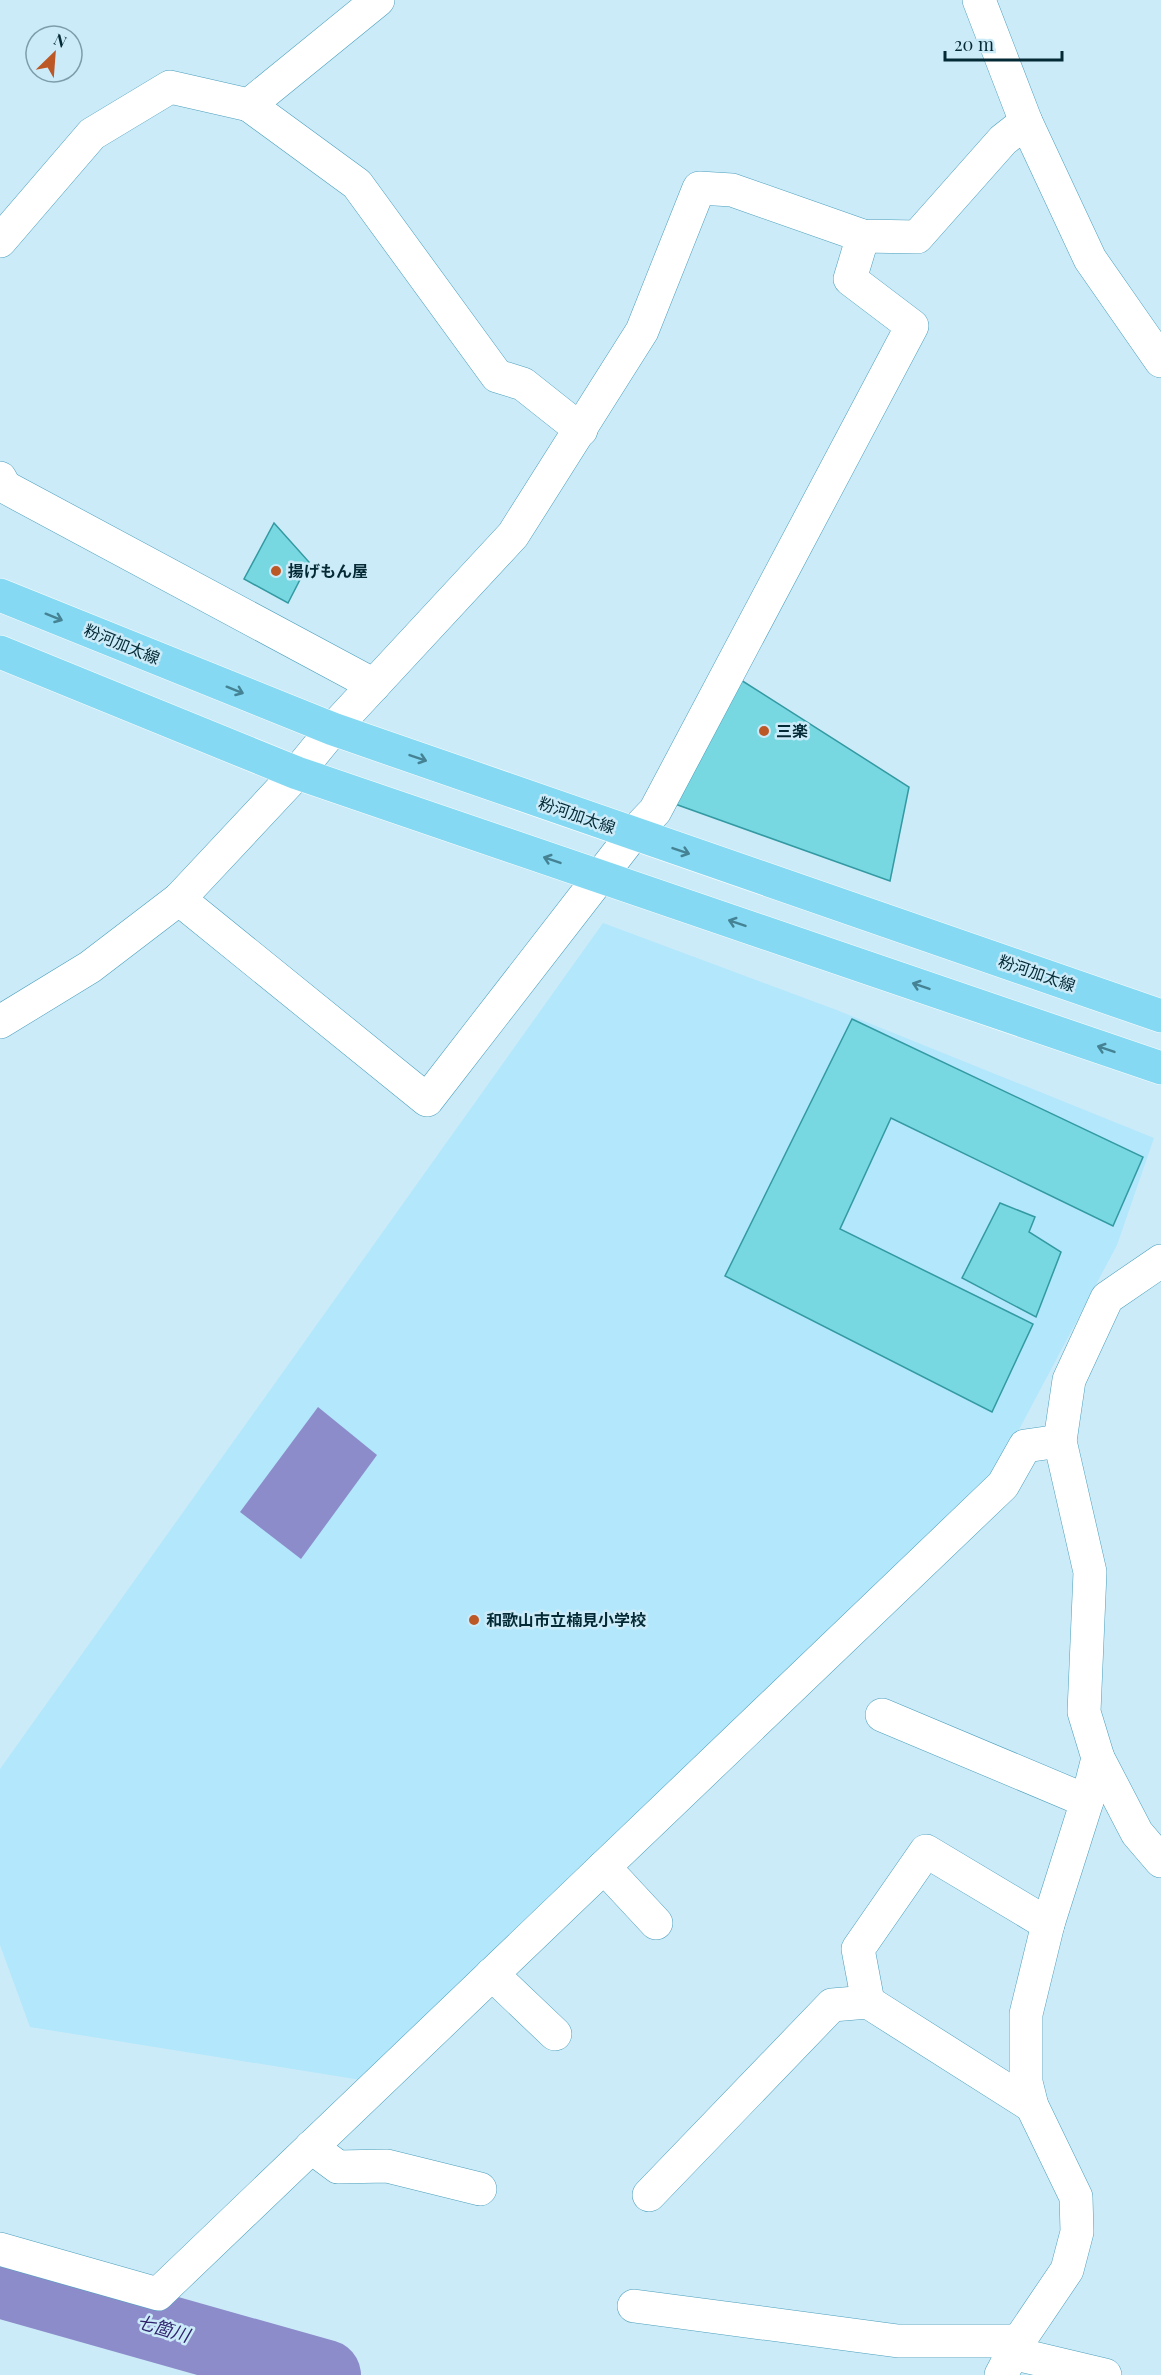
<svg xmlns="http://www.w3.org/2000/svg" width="1161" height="2375" viewBox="0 0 1161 2375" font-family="'Playfair Display','Noto Sans JP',serif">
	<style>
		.built { fill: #b2e7fc }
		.water { fill: #8c8ccb }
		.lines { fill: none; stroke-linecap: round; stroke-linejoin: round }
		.river { stroke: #8c8ccb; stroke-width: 70 }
		.building { fill: #77d8e1; stroke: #3399a2; stroke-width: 1.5 }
		.minor-casing { stroke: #4a9fbc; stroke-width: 34 }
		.primary-casing { stroke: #fff; stroke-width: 34 }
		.minor { stroke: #fff; stroke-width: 33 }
		.primary { stroke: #85d9f3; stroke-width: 33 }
		.oneway { stroke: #448294 }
		.poi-dot { fill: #bc5726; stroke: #ccebf8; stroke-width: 2 }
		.labels { text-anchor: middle; stroke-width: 5; stroke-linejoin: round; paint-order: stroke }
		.poi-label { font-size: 16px; font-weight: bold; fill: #042a36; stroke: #ccebf8; text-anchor: start }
		.street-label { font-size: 16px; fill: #042a36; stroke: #ccebf8 }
		.water-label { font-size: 18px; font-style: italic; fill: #30246f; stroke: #ccebf8 }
	</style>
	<rect width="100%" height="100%" fill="#ccebf8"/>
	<path class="built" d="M 603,923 L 834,1009 L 1154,1138 L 1117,1245 L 997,1471 L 361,2080 L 30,2027 L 0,1945 L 0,1769 Z"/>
	<path class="water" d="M 318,1407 L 377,1455 L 301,1559 L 240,1512 Z"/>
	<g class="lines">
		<path class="river" d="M 0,2283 L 326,2375"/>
	</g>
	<g class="building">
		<path d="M 274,523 L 309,562 L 288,603 L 244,579 Z"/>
		<path d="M 733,675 L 909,787 L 890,881 L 675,804 Z"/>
		<path d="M 852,1019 L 1143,1157 L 1113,1226 L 891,1118 L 840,1229 L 1033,1324 L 992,1412 L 725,1276 Z"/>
		<path d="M 1000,1203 L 1035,1217 L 1029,1232 L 1061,1252 L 1036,1317 L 962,1278 Z"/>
	</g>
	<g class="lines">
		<defs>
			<g id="minor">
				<path d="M 979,0 L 1026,122 L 1090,259 L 1161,361"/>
				<path d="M 249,105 L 357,184 L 497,376 L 523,384 L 581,430"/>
				<path d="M 0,241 L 92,134 L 170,87 L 249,105 L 378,0"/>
				<path d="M 0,478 L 5,487 L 374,685"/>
				<path d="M 179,899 L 297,773 L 333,729 L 513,535 L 642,331 L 699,188 L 732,190 L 863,236 L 917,237 L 1003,140 L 1026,122"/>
				<path d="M 0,1022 L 90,967 L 179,899 L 427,1100 L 633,834 L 655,811 L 912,326 L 850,279 L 863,236"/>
				<path d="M 882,1715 L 1087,1801"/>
				<path d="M 1098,1758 L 1137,1833 L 1161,1861"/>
				<path d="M 604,1867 L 656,1923"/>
				<path d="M 492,1974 L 555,2034"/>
				<path d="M 868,2002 L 858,1949 L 926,1851 L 1048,1924"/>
				<path d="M 311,2147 L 338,2167 L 387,2166 L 480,2189"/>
				<path d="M 649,2195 L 832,2005 L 868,2002 L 1032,2106"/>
				<path d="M 0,2249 L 158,2294 L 1003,1485 L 1025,1446 L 1060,1441"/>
				<path d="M 634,2306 L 898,2341 L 1019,2341"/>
				<path d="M 1012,2353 L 1105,2375"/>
				<path d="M 1001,2375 L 1019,2341 L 1067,2270 L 1077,2232 L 1076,2197 L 1032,2106 L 1026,2082 L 1026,2014 L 1048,1924 L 1087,1801 L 1098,1758 L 1084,1712 L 1090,1572 L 1060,1441 L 1069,1380 L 1107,1298 L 1161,1261"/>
			</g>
			<g id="primary">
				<path d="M 0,595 L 333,729 L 1161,1016"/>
				<path d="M 0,652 L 297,773 L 1161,1068"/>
			</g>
		</defs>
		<use href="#minor" class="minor-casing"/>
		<use href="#primary" class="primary-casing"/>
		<use href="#minor" class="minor"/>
		<use href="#primary" class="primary"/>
	</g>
	<defs><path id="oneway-shaft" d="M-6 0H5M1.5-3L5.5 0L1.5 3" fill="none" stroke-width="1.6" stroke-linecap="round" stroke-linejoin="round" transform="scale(1.5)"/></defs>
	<g class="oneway">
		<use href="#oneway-shaft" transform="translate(54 617) rotate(22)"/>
		<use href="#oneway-shaft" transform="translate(235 690) rotate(22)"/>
		<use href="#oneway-shaft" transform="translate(418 758) rotate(19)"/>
		<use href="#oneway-shaft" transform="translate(681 851) rotate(19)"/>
		<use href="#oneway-shaft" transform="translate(552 860) rotate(-161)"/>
		<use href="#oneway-shaft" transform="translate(737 923) rotate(-161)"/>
		<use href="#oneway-shaft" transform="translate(921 986) rotate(-161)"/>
		<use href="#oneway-shaft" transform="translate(1106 1049) rotate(-161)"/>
	</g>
	<g class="poi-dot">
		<circle cx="276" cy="571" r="6"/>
		<circle cx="764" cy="731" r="6"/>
		<circle cx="474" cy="1620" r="6"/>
	</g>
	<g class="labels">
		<g class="poi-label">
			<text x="288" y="577">揚げもん屋</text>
			<text x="776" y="737">三楽</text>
			<text x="486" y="1626">和歌山市立楠見小学校</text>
		</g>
		<g class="street-label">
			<text transform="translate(122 644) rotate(22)" y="6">粉河加太線</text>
			<text transform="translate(577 815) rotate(19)" y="6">粉河加太線</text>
			<text transform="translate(1037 973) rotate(19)" y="6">粉河加太線</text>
		</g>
		<g class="water-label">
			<text transform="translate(163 2329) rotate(16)" y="6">七箇川</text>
		</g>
	</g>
	<g transform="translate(54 54) rotate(25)"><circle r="28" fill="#ccebf8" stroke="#7c9eaa" stroke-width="1.5"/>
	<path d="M0-4.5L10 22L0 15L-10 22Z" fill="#bc5726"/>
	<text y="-9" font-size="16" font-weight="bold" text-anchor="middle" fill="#042a36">N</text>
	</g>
	<path d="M945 51v9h117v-9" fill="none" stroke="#042a36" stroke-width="3"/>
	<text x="954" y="51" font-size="18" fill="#042a36" stroke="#ccebf8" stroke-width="4.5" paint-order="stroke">20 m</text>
</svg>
